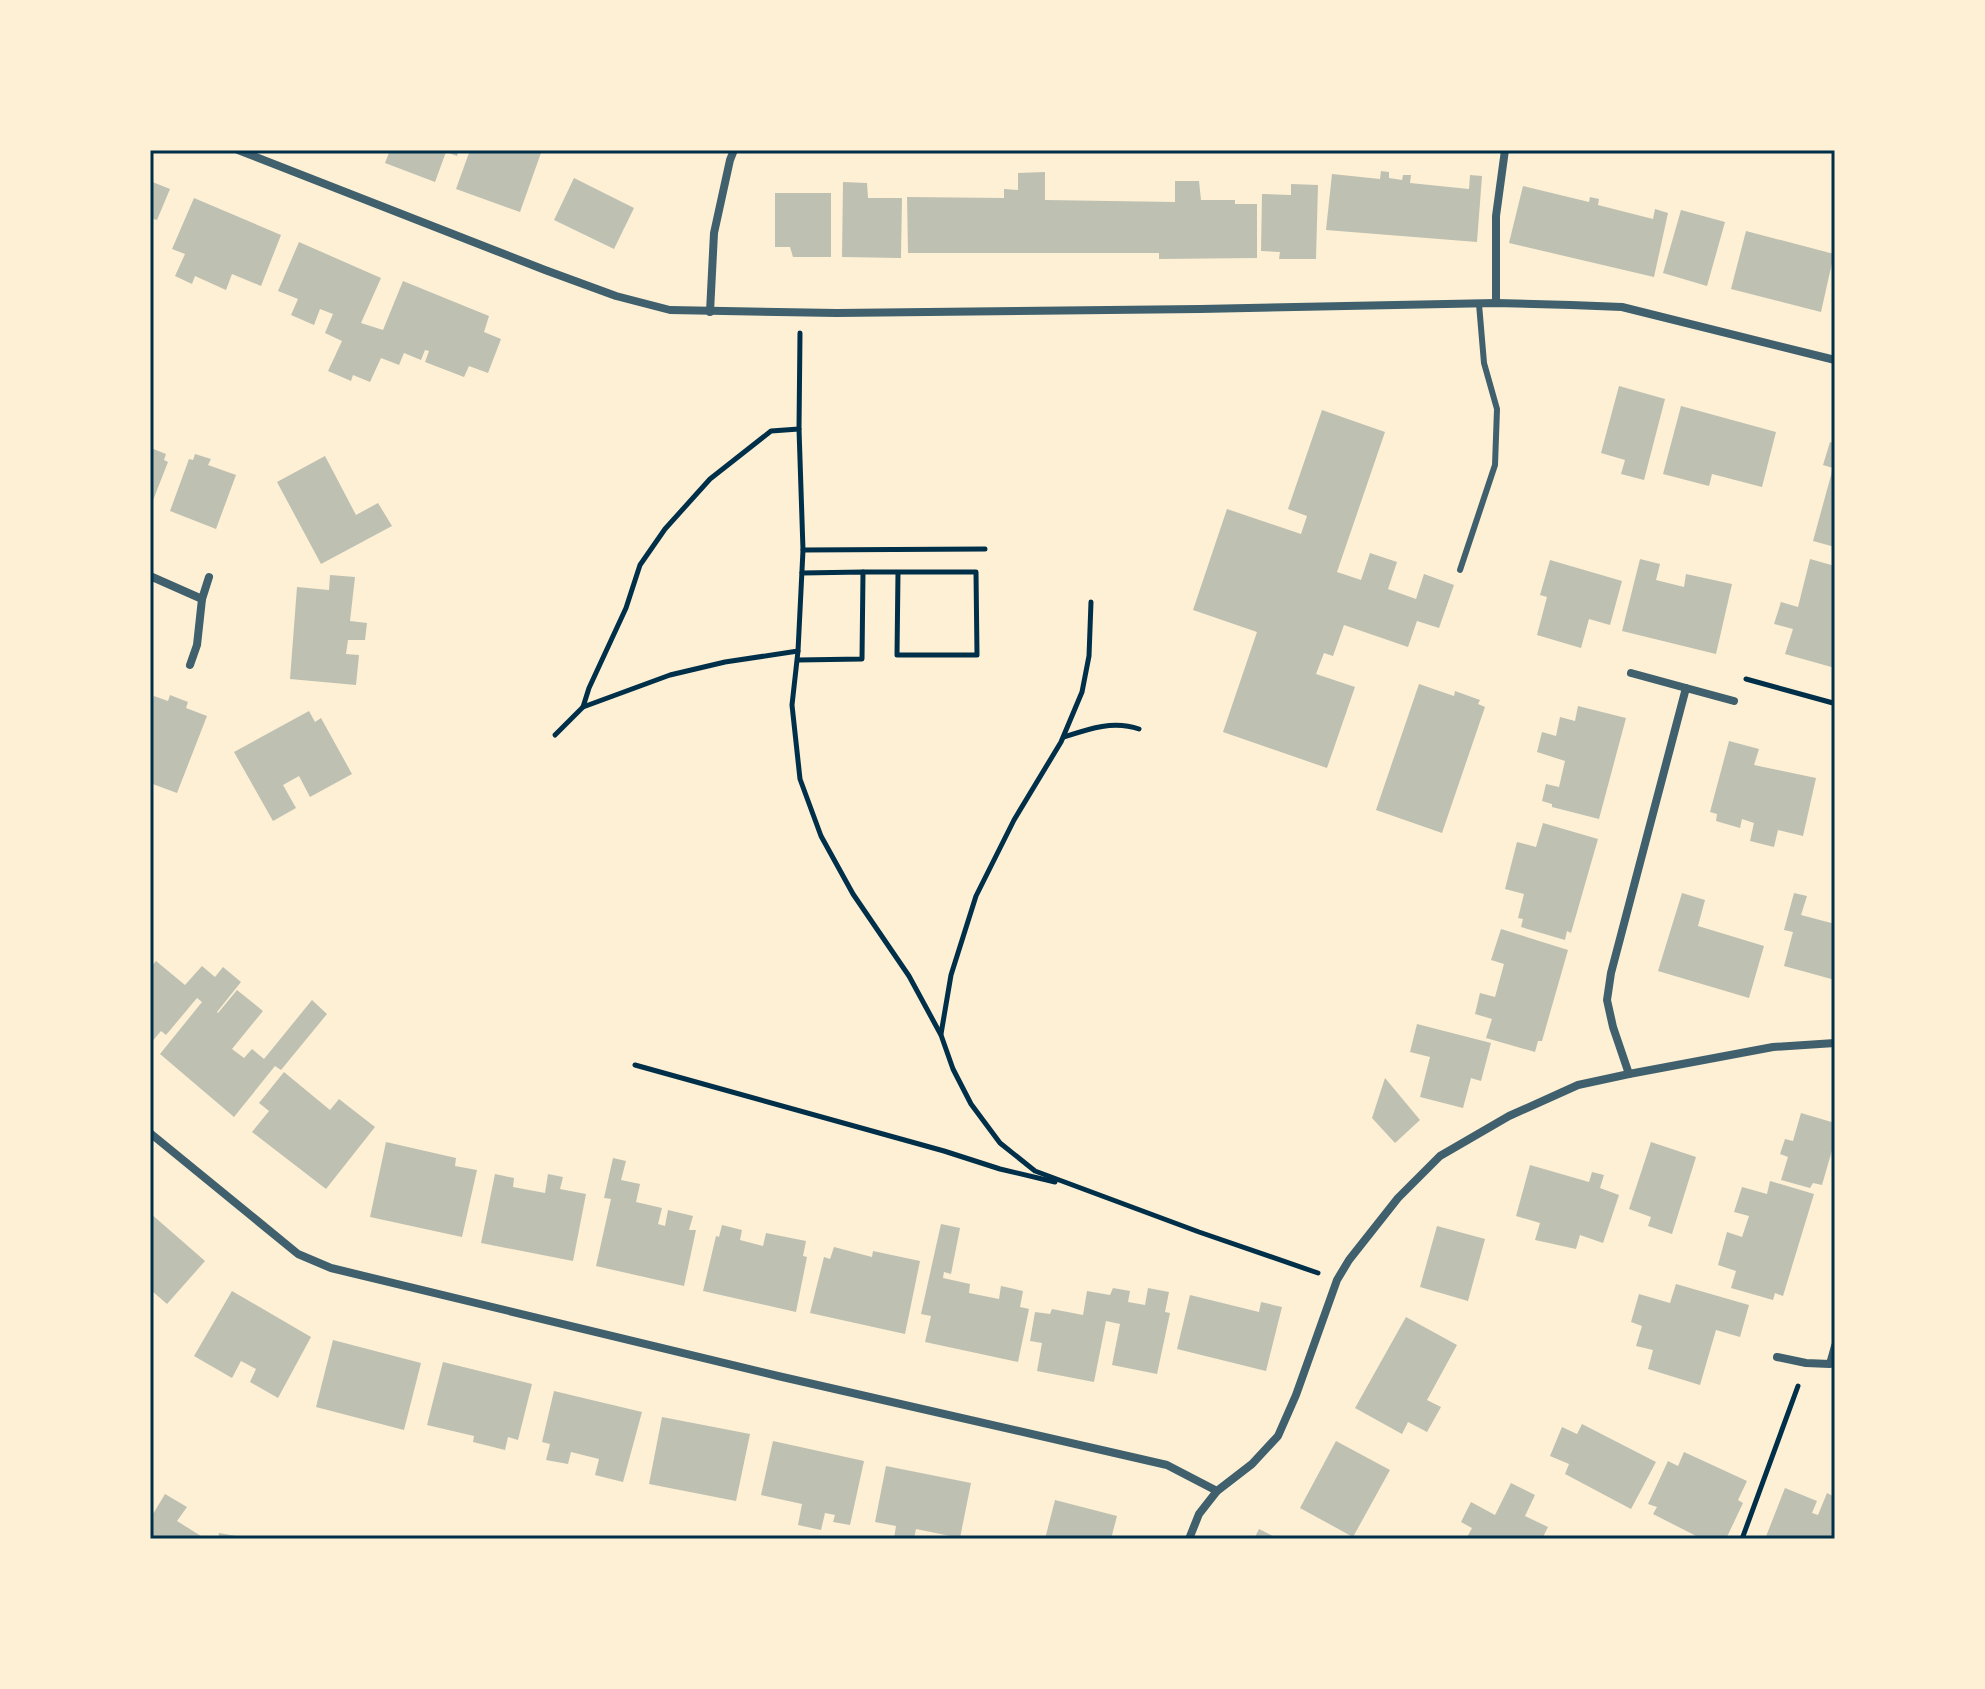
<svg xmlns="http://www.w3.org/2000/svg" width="1985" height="1689" viewBox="0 0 1985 1689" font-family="'Exo 2',sans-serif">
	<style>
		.building { fill: #bec0b2 }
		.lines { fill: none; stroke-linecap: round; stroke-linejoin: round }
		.path { stroke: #003049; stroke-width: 5 }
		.service { stroke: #3f606c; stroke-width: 6 }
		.minor { stroke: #3f606c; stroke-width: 8 }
		.neatline { fill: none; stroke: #003049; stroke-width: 3 }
	</style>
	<rect width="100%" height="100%" fill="#fdf0d5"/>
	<g class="building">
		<path d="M 390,150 L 459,150 L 457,156 L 446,152 L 435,182 L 385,163 Z"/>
		<path d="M 470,150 L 542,150 L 520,212 L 456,189 Z"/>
		<path d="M 1381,171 L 1389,172 L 1389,178 L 1402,180 L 1403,175 L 1411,175 L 1410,183 L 1469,189 L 1470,175 L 1482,176 L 1477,242 L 1326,230 L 1332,174 L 1380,179 Z"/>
		<path d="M 1045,172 L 1045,200 L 1175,202 L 1175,181 L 1199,181 L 1201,200 L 1235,200 L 1235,204 L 1257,204 L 1257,258 L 1159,259 L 1159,253 L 908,253 L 907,197 L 1004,198 L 1004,189 L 1018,190 L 1018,173 Z"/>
		<path d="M 574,178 L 634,208 L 614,249 L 554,220 Z"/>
		<path d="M 150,181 L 170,189 L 157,220 L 150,218 Z"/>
		<path d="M 843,182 L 867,183 L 868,198 L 902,198 L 901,258 L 842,257 Z"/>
		<path d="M 1291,184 L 1318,185 L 1316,259 L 1279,259 L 1280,252 L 1261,251 L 1262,194 L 1291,195 Z"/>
		<path d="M 1523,186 L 1589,202 L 1590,197 L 1599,199 L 1598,205 L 1653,219 L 1655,209 L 1668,213 L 1654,277 L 1509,243 Z"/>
		<path d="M 775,193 L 831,193 L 831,257 L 793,257 L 790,247 L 775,247 Z"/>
		<path d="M 194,198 L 281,235 L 261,286 L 232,274 L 226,290 L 195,276 L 192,284 L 175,276 L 185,254 L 172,249 Z"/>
		<path d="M 1681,210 L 1725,222 L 1707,286 L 1663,273 Z"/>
		<path d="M 1746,231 L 1834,254 L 1821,312 L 1731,289 Z"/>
		<path d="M 299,242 L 381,278 L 361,323 L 383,330 L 403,281 L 489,316 L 484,332 L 501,339 L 488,373 L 469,366 L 464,377 L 425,362 L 429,351 L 425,350 L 421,360 L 404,353 L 399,365 L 381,358 L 370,382 L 353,375 L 351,381 L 328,371 L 342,341 L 325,333 L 333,314 L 320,309 L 314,325 L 291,315 L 298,299 L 278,291 Z"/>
		<path d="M 1619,386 L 1665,399 L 1644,480 L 1621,474 L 1625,460 L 1601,453 Z"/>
		<path d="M 1681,406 L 1776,432 L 1762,487 L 1712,474 L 1709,486 L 1663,474 Z"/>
		<path d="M 1322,410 L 1385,432 L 1337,572 L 1361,580 L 1370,553 L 1397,562 L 1388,589 L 1416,599 L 1424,574 L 1454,585 L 1439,628 L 1417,621 L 1408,647 L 1344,625 L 1333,656 L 1324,653 L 1316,674 L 1355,687 L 1327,768 L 1223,732 L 1257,632 L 1193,610 L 1227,509 L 1301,534 L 1307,516 L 1288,509 Z"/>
		<path d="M 1830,442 L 1835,444 L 1835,547 L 1813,541 L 1833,468 L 1823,465 Z"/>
		<path d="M 151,448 L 166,454 L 164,460 L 168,462 L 150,508 Z"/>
		<path d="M 195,454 L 211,459 L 208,465 L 236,475 L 216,529 L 170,511 L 189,459 L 193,460 Z"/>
		<path d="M 325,456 L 356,515 L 378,503 L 392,526 L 321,564 L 277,482 Z"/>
		<path d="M 1640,559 L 1660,564 L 1656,580 L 1684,587 L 1686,574 L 1732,584 L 1716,654 L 1622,631 Z"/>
		<path d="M 1810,559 L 1835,566 L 1835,668 L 1785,654 L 1793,629 L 1774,624 L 1781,602 L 1798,607 Z"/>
		<path d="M 1550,560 L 1622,581 L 1610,625 L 1589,619 L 1581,648 L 1537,635 L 1547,597 L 1540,595 Z"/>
		<path d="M 330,575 L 355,577 L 350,621 L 367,623 L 365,640 L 348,640 L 346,654 L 359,655 L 356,685 L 290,679 L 297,587 L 329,590 Z"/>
		<path d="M 1419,684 L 1454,696 L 1455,691 L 1480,700 L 1478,704 L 1485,707 L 1442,833 L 1376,810 Z"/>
		<path d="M 170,695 L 188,702 L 186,708 L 207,716 L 177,793 L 150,783 L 150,706 L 154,696 L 168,701 Z"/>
		<path d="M 1578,706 L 1626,718 L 1599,819 L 1552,807 L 1552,804 L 1542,801 L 1546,784 L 1559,787 L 1565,761 L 1537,752 L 1542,732 L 1556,736 L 1560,717 L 1575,721 Z"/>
		<path d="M 309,711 L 315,722 L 321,718 L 352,774 L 310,797 L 299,776 L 283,785 L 296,808 L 273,821 L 234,752 Z"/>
		<path d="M 1729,741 L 1759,749 L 1754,765 L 1816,778 L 1803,836 L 1778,830 L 1774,847 L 1750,841 L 1754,823 L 1742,819 L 1740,828 L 1716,821 L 1717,814 L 1710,812 Z"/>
		<path d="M 1543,823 L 1598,839 L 1571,933 L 1567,931 L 1565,940 L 1521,927 L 1523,919 L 1518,918 L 1524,894 L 1505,889 L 1517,842 L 1536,847 Z"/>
		<path d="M 1682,893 L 1705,900 L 1698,926 L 1764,946 L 1749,998 L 1658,971 Z"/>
		<path d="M 1794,893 L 1807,896 L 1801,915 L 1835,924 L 1835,980 L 1784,966 L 1793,932 L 1784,930 Z"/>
		<path d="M 1501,929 L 1568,950 L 1542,1041 L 1538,1041 L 1535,1052 L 1486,1038 L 1492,1019 L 1475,1014 L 1480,993 L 1495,997 L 1504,964 L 1491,960 Z"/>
		<path d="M 156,961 L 185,985 L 202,966 L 215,977 L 223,967 L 241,982 L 217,1012 L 218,1013 L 237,990 L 263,1011 L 232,1049 L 244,1058 L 252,1049 L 264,1059 L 312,1000 L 327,1014 L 281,1070 L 275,1066 L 234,1117 L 160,1054 L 202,1002 L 197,998 L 166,1035 L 161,1031 L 150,1044 L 150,968 Z"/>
		<path d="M 1417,1024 L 1491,1043 L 1481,1081 L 1471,1078 L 1463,1108 L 1420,1097 L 1430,1057 L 1410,1052 Z"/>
		<path d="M 284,1072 L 330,1110 L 339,1099 L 375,1127 L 326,1189 L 252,1132 L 269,1111 L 259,1103 Z"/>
		<path d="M 1385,1078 L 1420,1120 L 1395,1143 L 1372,1118 Z"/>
		<path d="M 1801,1113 L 1835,1123 L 1835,1140 L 1822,1185 L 1813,1183 L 1810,1188 L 1781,1180 L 1788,1157 L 1780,1154 L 1785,1139 L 1793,1141 Z"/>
		<path d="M 386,1142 L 456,1158 L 455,1166 L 477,1170 L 462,1237 L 370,1217 Z"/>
		<path d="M 1651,1142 L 1696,1157 L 1672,1234 L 1648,1226 L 1651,1217 L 1629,1209 Z"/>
		<path d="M 613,1158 L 626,1161 L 621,1180 L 640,1184 L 636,1202 L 662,1208 L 658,1224 L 665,1226 L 668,1210 L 693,1216 L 689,1230 L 696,1230 L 684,1286 L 596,1266 L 611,1199 L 604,1198 Z"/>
		<path d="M 1530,1165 L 1589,1182 L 1592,1172 L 1604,1175 L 1600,1188 L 1619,1195 L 1603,1243 L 1580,1235 L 1576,1249 L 1535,1240 L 1540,1223 L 1516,1216 Z"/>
		<path d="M 495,1174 L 514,1178 L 513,1187 L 545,1193 L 548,1174 L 563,1177 L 560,1189 L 586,1194 L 573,1261 L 481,1243 Z"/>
		<path d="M 1770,1181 L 1814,1194 L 1783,1296 L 1775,1293 L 1773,1300 L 1731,1288 L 1736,1271 L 1718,1265 L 1727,1232 L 1742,1237 L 1749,1216 L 1734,1212 L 1742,1187 L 1767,1194 Z"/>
		<path d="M 150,1213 L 205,1261 L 167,1304 L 152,1291 L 150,1294 Z"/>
		<path d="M 941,1224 L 960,1228 L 951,1274 L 944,1272 L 943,1278 L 970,1284 L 969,1293 L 999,1299 L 1001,1286 L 1023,1291 L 1020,1307 L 1029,1309 L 1018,1362 L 925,1342 L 931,1316 L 921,1314 Z"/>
		<path d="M 722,1225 L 742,1230 L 740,1240 L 763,1246 L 766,1233 L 806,1241 L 803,1256 L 807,1257 L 796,1312 L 703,1291 L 716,1236 L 719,1237 Z"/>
		<path d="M 1437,1226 L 1485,1239 L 1468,1301 L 1420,1287 Z"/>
		<path d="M 834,1247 L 872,1257 L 873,1251 L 920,1261 L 905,1334 L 810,1313 L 824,1257 L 830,1259 Z"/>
		<path d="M 1676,1284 L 1749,1305 L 1740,1337 L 1716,1330 L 1700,1385 L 1648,1369 L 1653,1350 L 1636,1346 L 1642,1326 L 1631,1322 L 1639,1294 L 1670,1303 Z"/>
		<path d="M 1113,1288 L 1130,1291 L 1128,1302 L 1145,1305 L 1148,1288 L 1169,1292 L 1165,1312 L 1170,1313 L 1157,1374 L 1112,1365 L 1120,1324 L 1106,1321 L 1094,1382 L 1037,1371 L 1042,1343 L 1030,1341 L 1035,1312 L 1050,1314 L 1052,1309 L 1083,1315 L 1087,1291 L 1110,1295 Z"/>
		<path d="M 232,1291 L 311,1337 L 278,1398 L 250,1382 L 256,1369 L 241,1361 L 232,1378 L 194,1356 Z"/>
		<path d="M 1190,1295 L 1259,1312 L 1261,1302 L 1282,1307 L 1266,1371 L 1177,1349 Z"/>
		<path d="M 1406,1317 L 1457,1345 L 1427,1400 L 1441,1407 L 1427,1432 L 1408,1422 L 1402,1434 L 1355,1408 Z"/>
		<path d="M 333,1340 L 421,1363 L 404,1430 L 316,1407 Z"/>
		<path d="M 443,1362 L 532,1384 L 518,1440 L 508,1437 L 505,1450 L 473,1442 L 474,1436 L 427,1425 Z"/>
		<path d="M 554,1391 L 642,1412 L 623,1482 L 595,1475 L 599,1459 L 571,1452 L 568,1464 L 546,1460 L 550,1444 L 542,1442 Z"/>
		<path d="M 662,1417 L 750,1434 L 736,1501 L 649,1484 Z"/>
		<path d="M 1582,1424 L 1656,1462 L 1631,1509 L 1565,1474 L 1569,1464 L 1550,1456 L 1562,1427 L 1577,1434 Z"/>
		<path d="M 773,1441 L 864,1461 L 850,1525 L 833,1522 L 835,1515 L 825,1513 L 821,1530 L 798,1525 L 802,1504 L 761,1495 Z"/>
		<path d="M 1336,1441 L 1390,1470 L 1353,1537 L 1300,1508 Z"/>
		<path d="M 1684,1452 L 1747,1481 L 1738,1500 L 1743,1503 L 1726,1539 L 1702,1539 L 1653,1514 L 1657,1507 L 1648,1504 L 1668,1461 L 1678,1466 Z"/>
		<path d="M 886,1466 L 971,1483 L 960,1538 L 916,1529 L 914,1539 L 894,1539 L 896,1526 L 875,1522 Z"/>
		<path d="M 1511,1483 L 1535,1495 L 1525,1516 L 1548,1527 L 1542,1539 L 1466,1539 L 1472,1528 L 1461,1522 L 1471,1502 L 1495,1515 Z"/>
		<path d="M 1785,1488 L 1817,1501 L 1812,1513 L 1818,1515 L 1827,1493 L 1835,1497 L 1835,1539 L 1765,1539 Z"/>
		<path d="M 165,1494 L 187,1507 L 177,1521 L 201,1536 L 199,1539 L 150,1539 L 150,1519 Z"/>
		<path d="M 1055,1500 L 1117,1516 L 1111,1539 L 1045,1539 Z"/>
		<path d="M 1259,1529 L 1279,1539 L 1254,1539 Z"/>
		<path d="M 219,1533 L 242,1537 L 242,1539 L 218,1539 Z"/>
	</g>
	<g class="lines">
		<g class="path">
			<path d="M 800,333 L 799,429 L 803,550 L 798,651 L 792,705 L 800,779 L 821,836 L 853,894 L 909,976 L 941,1035 L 953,1069 L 971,1104 L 1000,1143 L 1035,1171 L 1199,1232 L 1318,1273"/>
			<path d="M 803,550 L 985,549"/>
			<path d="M 863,572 L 976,572 L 977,655 L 897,655 L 898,572"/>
			<path d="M 798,651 L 725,662 L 670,675 L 583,707 L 589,688 L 626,608 L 640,565 L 665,529 L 710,479 L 771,431 L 799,429"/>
			<path d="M 798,660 L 862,659 L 863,572 L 802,573"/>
			<path d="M 1746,679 L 1833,703 L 1835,699"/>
			<path d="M 555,735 L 583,707"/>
			<path d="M 1064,737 C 1088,729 1113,720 1139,729"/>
			<path d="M 941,1034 L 951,975 L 976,896 L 1014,820 L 1061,742 L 1082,692 L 1089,656 L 1091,602"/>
			<path d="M 635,1065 L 944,1151 L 1000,1169 L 1055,1182"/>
			<path d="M 1742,1539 L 1798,1386"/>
		</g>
		<path class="service" d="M 1460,570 L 1495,465 L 1497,409 L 1484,363 L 1479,304"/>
		<g class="minor">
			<path d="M 238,150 L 545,270 L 616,296 L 670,310 L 837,313 L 1200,309 L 1496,303 L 1571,305 L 1622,307 L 1835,360"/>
			<path d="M 1496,303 L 1496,216 L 1505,150"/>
			<path d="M 710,312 L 714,233 L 730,160 L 734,150"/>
			<path d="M 150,576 L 202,599 L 197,645 L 190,665"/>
			<path d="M 202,599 L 209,577"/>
			<path d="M 1631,673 L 1686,688"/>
			<path d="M 1629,1074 L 1613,1027 L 1607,1000 L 1611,973 L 1686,688 L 1734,701"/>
			<path d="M 150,1133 L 298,1254 L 331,1268 L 778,1376 L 1167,1465 L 1217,1491"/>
			<path d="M 1777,1357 L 1806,1363 L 1830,1364 L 1835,1346"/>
			<path d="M 1189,1539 L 1199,1514 L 1217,1491 L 1252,1464 L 1278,1436 L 1296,1395 L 1337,1280 L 1349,1260 L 1398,1198 L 1440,1156 L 1509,1116 L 1578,1085 L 1629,1074 L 1773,1047 L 1835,1043"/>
		</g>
	</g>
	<rect width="1985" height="1689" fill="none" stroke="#fdf0d5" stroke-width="304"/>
	<rect x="152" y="152" width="1681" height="1385" class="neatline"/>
</svg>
